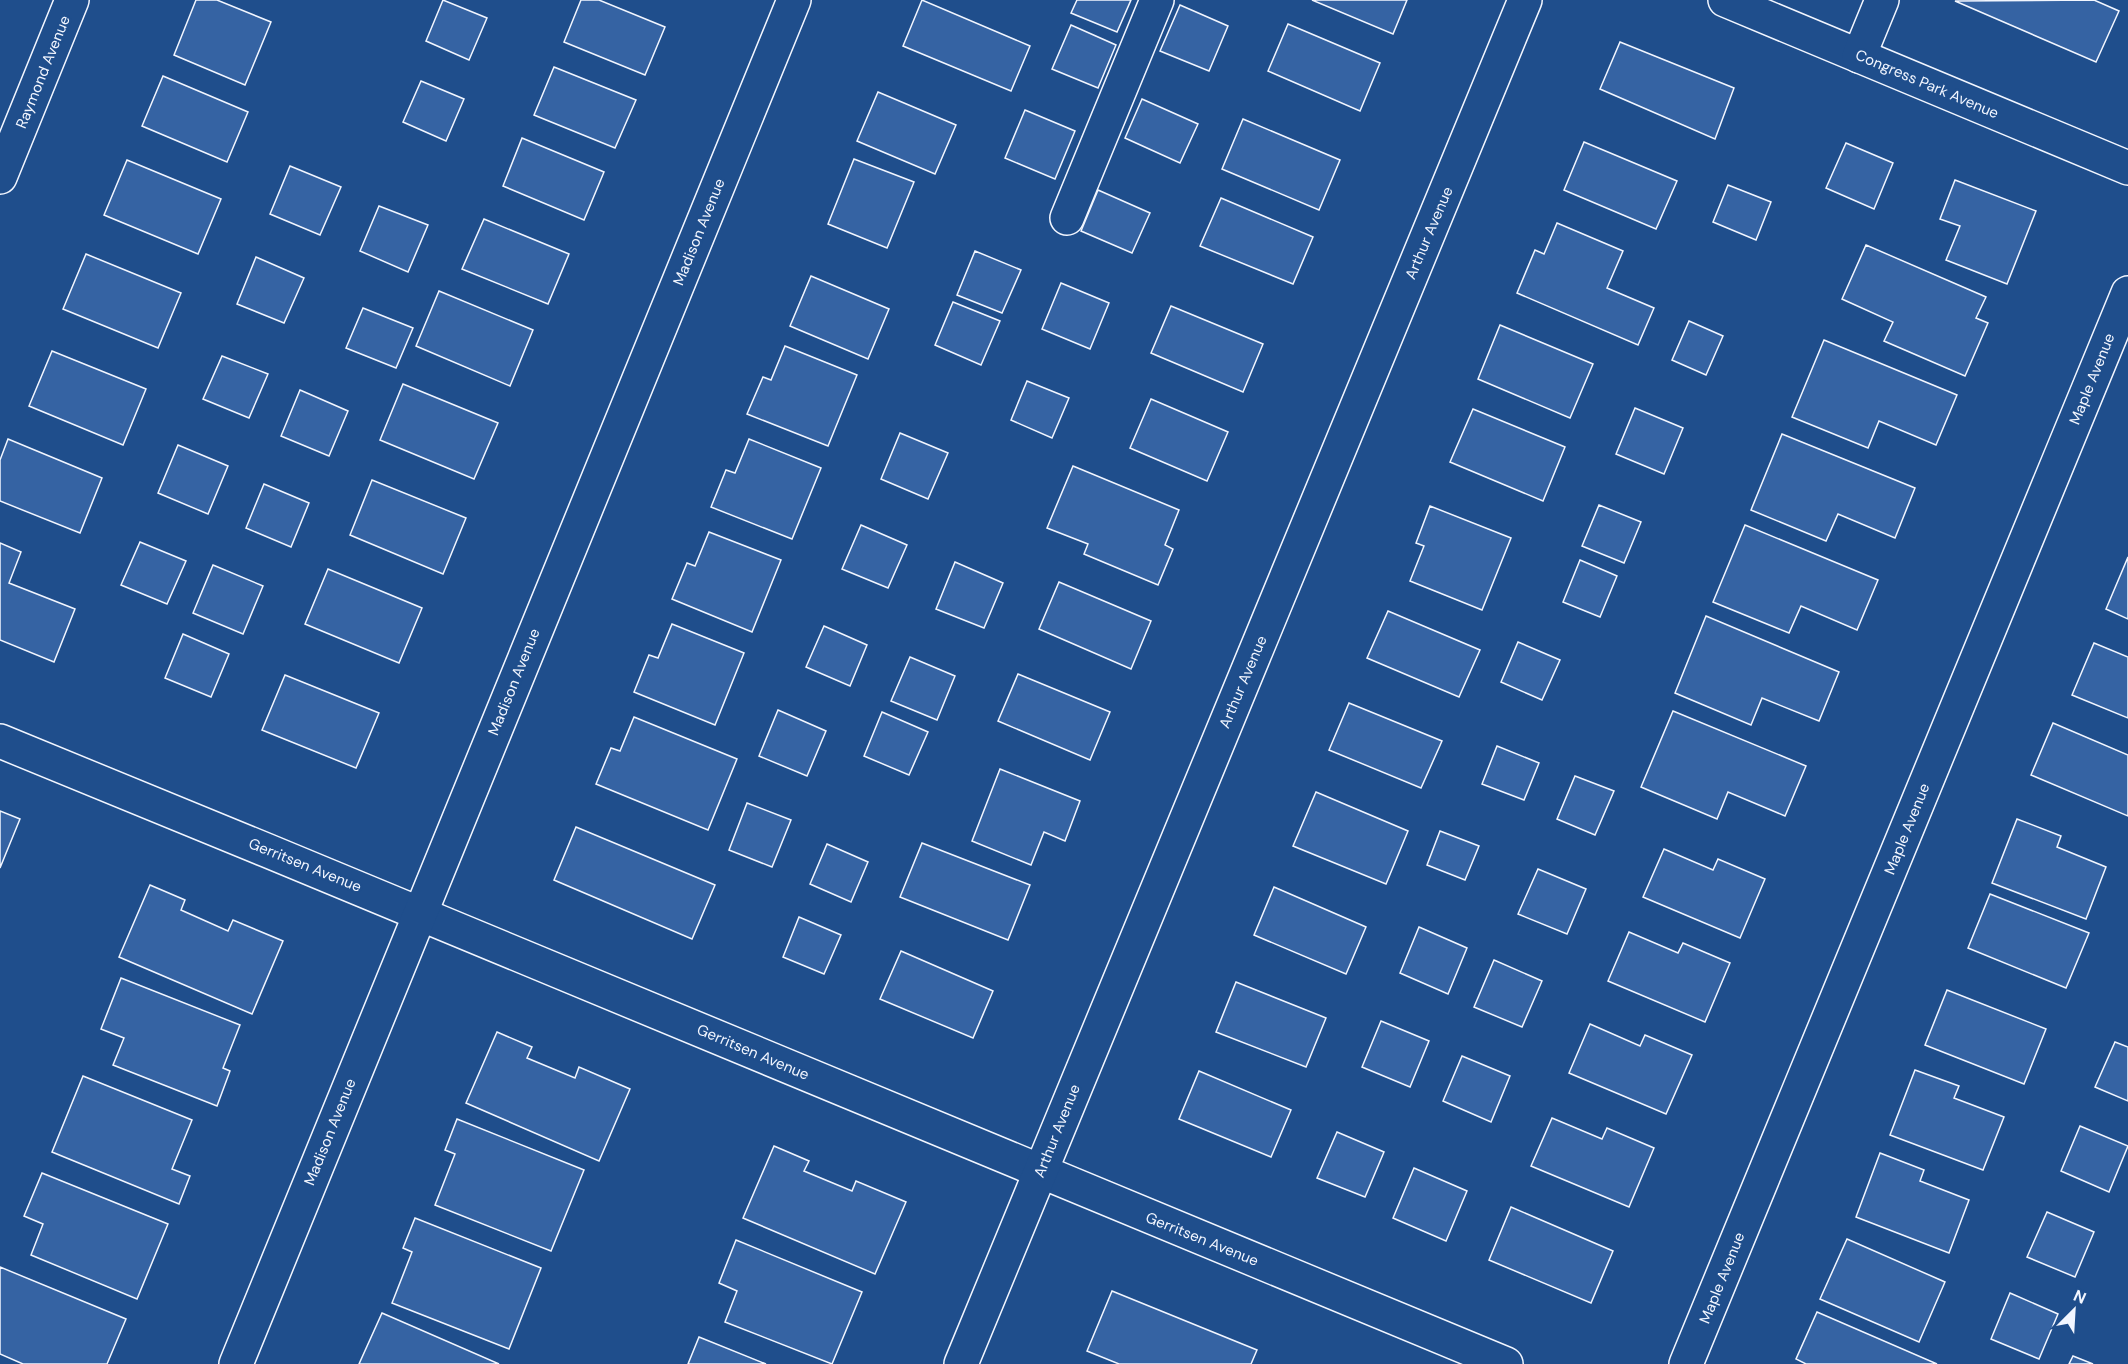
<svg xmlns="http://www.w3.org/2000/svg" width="2128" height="1364" viewBox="0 0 2128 1364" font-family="'DM Sans',sans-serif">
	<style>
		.building { fill: #3563a3; stroke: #f2f6ff; stroke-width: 1.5 }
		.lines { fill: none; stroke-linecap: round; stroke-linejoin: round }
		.minor-casing { stroke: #f2f6ff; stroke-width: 36 }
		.minor { stroke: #1f4e8c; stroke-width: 33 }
		.labels { text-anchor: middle; stroke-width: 4.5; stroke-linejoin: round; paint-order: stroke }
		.street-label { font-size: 15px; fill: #f2f6ff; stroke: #1f4e8c }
	</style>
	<rect width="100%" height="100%" fill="#1f4e8c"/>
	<g class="building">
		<path d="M 196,0 L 217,0 L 271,22 L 245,85 L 174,55 Z"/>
		<path d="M 443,0 L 487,18 L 469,60 L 426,41 Z"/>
		<path d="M 581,0 L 599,0 L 665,27 L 645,75 L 564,42 Z"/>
		<path d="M 922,0 L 1030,46 L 1011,91 L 903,46 Z"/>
		<path d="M 1077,0 L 1131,0 L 1117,32 L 1071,13 Z"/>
		<path d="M 1312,0 L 1407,0 L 1393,34 Z"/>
		<path d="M 2094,0 L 2119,11 L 2096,62 L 1955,1 Z"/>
		<path d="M 1180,5 L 1228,26 L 1209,71 L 1160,51 Z"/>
		<path d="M 1288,24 L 1380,63 L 1360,111 L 1268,71 Z"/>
		<path d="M 1071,25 L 1116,45 L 1098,88 L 1052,69 Z"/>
		<path d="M 1620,42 L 1734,88 L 1715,139 L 1600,89 Z"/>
		<path d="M 554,67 L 636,100 L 615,148 L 534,115 Z"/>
		<path d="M 163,76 L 248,112 L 227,162 L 142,126 Z"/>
		<path d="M 421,81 L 464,99 L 446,141 L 403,122 Z"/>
		<path d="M 878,92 L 956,125 L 935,174 L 857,141 Z"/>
		<path d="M 1142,99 L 1198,124 L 1180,163 L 1125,138 Z"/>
		<path d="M 1025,110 L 1075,131 L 1055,179 L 1005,158 Z"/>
		<path d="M 1243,119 L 1340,160 L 1319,210 L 1222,169 Z"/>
		<path d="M 522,138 L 604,172 L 584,220 L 503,186 Z"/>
		<path d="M 1584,142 L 1677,181 L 1656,229 L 1564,190 Z"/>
		<path d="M 1846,143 L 1893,163 L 1874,209 L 1826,188 Z"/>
		<path d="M 854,159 L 914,182 L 887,248 L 828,224 Z"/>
		<path d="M 127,160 L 221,199 L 198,254 L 104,215 Z"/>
		<path d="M 290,166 L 341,187 L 320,235 L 270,214 Z"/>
		<path d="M 1955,180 L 2036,211 L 2007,284 L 1946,260 L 1960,226 L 1940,219 Z"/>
		<path d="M 1728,185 L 1771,202 L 1756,240 L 1713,222 Z"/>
		<path d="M 1098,190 L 1150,213 L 1132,253 L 1081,231 Z"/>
		<path d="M 1221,198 L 1313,237 L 1293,284 L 1200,246 Z"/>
		<path d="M 379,206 L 428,225 L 408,272 L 360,251 Z"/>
		<path d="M 484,219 L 569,254 L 548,304 L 462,269 Z"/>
		<path d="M 1557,223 L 1623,251 L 1607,288 L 1654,308 L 1638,345 L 1517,293 L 1535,250 L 1544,254 Z"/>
		<path d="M 1866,245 L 1986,297 L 1976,318 L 1988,323 L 1965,376 L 1884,341 L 1893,322 L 1842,299 Z"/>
		<path d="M 975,251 L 1021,270 L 1002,313 L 957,295 Z"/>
		<path d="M 86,254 L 181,293 L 158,348 L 63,309 Z"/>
		<path d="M 256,257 L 304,278 L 284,323 L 237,304 Z"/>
		<path d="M 811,276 L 889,309 L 868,359 L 790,326 Z"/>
		<path d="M 1061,283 L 1109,303 L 1090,349 L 1042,329 Z"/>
		<path d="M 439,291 L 533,330 L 510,386 L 416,346 Z"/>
		<path d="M 953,302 L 1000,321 L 981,365 L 935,345 Z"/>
		<path d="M 1171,306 L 1263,344 L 1243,392 L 1151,353 Z"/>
		<path d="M 363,308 L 413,328 L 396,368 L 346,348 Z"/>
		<path d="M 1689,321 L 1723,336 L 1706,375 L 1672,360 Z"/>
		<path d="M 1500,325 L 1593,364 L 1570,418 L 1478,379 Z"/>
		<path d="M 1824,340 L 1957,395 L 1936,445 L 1879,421 L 1868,448 L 1792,417 Z"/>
		<path d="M 785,346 L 857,375 L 828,446 L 747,414 L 763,377 L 771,380 Z"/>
		<path d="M 52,351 L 146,389 L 123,445 L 29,406 Z"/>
		<path d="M 222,356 L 268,374 L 249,418 L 203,399 Z"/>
		<path d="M 1027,381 L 1069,398 L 1052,438 L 1011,420 Z"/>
		<path d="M 403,384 L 498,423 L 474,479 L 380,440 Z"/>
		<path d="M 300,390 L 348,411 L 329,456 L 281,436 Z"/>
		<path d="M 1151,399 L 1228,432 L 1207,481 L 1130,448 Z"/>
		<path d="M 1635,408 L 1683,428 L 1664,474 L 1616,454 Z"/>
		<path d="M 1473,409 L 1565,447 L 1543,501 L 1450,462 Z"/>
		<path d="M 900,433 L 948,453 L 928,499 L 881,479 Z"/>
		<path d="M 1782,434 L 1915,488 L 1895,538 L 1838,514 L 1826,541 L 1751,510 Z"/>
		<path d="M 8,439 L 102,478 L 80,533 L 0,501 L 0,460 Z"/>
		<path d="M 749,439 L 821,468 L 792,539 L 711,507 L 726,470 L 735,473 Z"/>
		<path d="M 178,445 L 228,466 L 208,514 L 158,493 Z"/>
		<path d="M 1073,466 L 1179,510 L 1165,545 L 1173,549 L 1158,585 L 1084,554 L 1088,544 L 1047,528 Z"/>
		<path d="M 372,480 L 466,518 L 443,574 L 350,535 Z"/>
		<path d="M 264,484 L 309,503 L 291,547 L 246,528 Z"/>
		<path d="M 1599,505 L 1641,522 L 1624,563 L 1582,546 Z"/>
		<path d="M 1430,506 L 1511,538 L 1482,610 L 1410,581 L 1424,546 L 1416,543 Z"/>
		<path d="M 861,525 L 907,545 L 888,588 L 842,569 Z"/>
		<path d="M 1745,525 L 1878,580 L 1857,630 L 1801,606 L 1789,633 L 1713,602 Z"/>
		<path d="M 709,532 L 781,560 L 752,632 L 672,599 L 687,563 L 695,566 Z"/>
		<path d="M 140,542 L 186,561 L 167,604 L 121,585 Z"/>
		<path d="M 0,543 L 21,552 L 9,583 L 75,609 L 54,662 L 0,640 Z"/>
		<path d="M 2128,557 L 2128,619 L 2106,609 Z"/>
		<path d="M 1580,560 L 1617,576 L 1600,617 L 1563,602 Z"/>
		<path d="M 955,562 L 1003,583 L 984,628 L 936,609 Z"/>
		<path d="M 213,565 L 263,586 L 243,634 L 193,613 Z"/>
		<path d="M 328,569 L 422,608 L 399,663 L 305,624 Z"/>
		<path d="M 1059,582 L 1151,621 L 1131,669 L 1039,629 Z"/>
		<path d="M 1388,611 L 1480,650 L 1459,697 L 1367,658 Z"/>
		<path d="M 1706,616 L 1839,672 L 1819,721 L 1762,698 L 1751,725 L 1675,693 Z"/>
		<path d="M 672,624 L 744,653 L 715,725 L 634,692 L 649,655 L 658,658 Z"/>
		<path d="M 824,626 L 867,645 L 850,686 L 806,667 Z"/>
		<path d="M 183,634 L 229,654 L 211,697 L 165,678 Z"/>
		<path d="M 1518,642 L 1560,660 L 1542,700 L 1501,682 Z"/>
		<path d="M 2094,643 L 2128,657 L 2128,718 L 2072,695 Z"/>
		<path d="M 910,657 L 955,676 L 937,720 L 891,701 Z"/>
		<path d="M 1018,674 L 1110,712 L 1090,760 L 998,721 Z"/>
		<path d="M 285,675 L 379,713 L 356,768 L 262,730 Z"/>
		<path d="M 1349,703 L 1442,741 L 1421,788 L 1329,750 Z"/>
		<path d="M 778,710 L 826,731 L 807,776 L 759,756 Z"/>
		<path d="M 1673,711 L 1806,766 L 1785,816 L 1728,792 L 1717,819 L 1641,787 Z"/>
		<path d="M 882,712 L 928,732 L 909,775 L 864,756 Z"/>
		<path d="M 634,717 L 737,759 L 708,830 L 596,784 L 611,748 L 620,751 Z"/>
		<path d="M 2053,723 L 2128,755 L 2128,816 L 2031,775 Z"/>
		<path d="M 1497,746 L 1539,763 L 1524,800 L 1482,784 Z"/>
		<path d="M 1000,769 L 1080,801 L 1065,841 L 1044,832 L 1031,865 L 972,841 Z"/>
		<path d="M 1575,776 L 1614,791 L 1595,835 L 1557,819 Z"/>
		<path d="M 1316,792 L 1408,831 L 1386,884 L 1293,846 Z"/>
		<path d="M 747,803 L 791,820 L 772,867 L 729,850 Z"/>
		<path d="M 0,811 L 20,819 L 0,868 Z"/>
		<path d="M 2017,819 L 2061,836 L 2057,847 L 2106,867 L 2086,919 L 1992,883 Z"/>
		<path d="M 576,827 L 715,885 L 692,939 L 554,880 Z"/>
		<path d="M 1440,831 L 1479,846 L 1465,880 L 1427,865 Z"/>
		<path d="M 922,843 L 1030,885 L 1008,940 L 900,897 Z"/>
		<path d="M 827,844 L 868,862 L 851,902 L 810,884 Z"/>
		<path d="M 1664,849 L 1713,870 L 1718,859 L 1765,879 L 1740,938 L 1643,897 Z"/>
		<path d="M 1538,869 L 1586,889 L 1567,934 L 1518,914 Z"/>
		<path d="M 150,885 L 185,900 L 181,910 L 228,931 L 233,920 L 283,941 L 252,1014 L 119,957 Z"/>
		<path d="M 1274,887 L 1366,927 L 1346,974 L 1254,935 Z"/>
		<path d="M 1990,894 L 2089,933 L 2066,988 L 1968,948 Z"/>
		<path d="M 799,917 L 841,935 L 824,974 L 783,957 Z"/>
		<path d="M 1419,927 L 1467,948 L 1448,994 L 1400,973 Z"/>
		<path d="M 1629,932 L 1678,953 L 1683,943 L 1730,963 L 1705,1022 L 1608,981 Z"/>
		<path d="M 901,951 L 993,991 L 973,1038 L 880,999 Z"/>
		<path d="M 1494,960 L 1542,981 L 1522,1027 L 1474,1007 Z"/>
		<path d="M 121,978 L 240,1025 L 223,1068 L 230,1071 L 217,1106 L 113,1065 L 124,1038 L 101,1029 Z"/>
		<path d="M 1236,982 L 1326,1018 L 1306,1067 L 1216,1032 Z"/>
		<path d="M 1947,990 L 2046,1029 L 2024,1084 L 1925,1045 Z"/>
		<path d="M 1381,1021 L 1429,1041 L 1410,1087 L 1362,1067 Z"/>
		<path d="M 1590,1024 L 1640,1046 L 1645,1035 L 1692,1055 L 1666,1114 L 1569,1073 Z"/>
		<path d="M 497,1032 L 532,1047 L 527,1058 L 575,1078 L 579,1067 L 630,1089 L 599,1161 L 466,1103 Z"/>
		<path d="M 2115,1042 L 2128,1047 L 2128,1101 L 2095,1087 Z"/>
		<path d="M 1462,1056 L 1510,1076 L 1491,1122 L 1443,1101 Z"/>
		<path d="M 1915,1070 L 1959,1086 L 1954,1098 L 2004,1117 L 1983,1170 L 1890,1135 Z"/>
		<path d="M 1199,1071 L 1291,1110 L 1271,1157 L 1179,1119 Z"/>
		<path d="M 83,1076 L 192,1120 L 172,1169 L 190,1176 L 179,1204 L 52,1152 Z"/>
		<path d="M 1552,1118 L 1602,1139 L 1607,1128 L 1654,1148 L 1629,1207 L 1531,1166 Z"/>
		<path d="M 457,1119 L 584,1170 L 551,1251 L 435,1205 L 455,1154 L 445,1150 Z"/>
		<path d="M 2080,1126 L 2128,1146 L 2109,1192 L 2061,1171 Z"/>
		<path d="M 1337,1132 L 1384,1152 L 1365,1197 L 1317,1178 Z"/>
		<path d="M 774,1146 L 809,1161 L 804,1171 L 852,1191 L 856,1181 L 906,1202 L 875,1274 L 743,1218 Z"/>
		<path d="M 1880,1153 L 1924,1170 L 1920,1181 L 1969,1200 L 1949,1253 L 1856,1217 Z"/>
		<path d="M 1414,1168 L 1467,1191 L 1446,1241 L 1393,1218 Z"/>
		<path d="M 42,1173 L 168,1224 L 137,1299 L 31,1255 L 43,1224 L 24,1216 Z"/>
		<path d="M 1511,1207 L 1613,1251 L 1591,1303 L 1489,1260 Z"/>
		<path d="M 2047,1212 L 2094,1232 L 2075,1277 L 2027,1257 Z"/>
		<path d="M 415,1218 L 541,1268 L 509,1349 L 392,1303 L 412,1252 L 403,1248 Z"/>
		<path d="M 1847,1239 L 1945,1282 L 1919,1342 L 1820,1299 Z"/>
		<path d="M 736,1240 L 862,1292 L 832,1364 L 725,1322 L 737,1291 L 719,1283 Z"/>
		<path d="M 0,1267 L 126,1319 L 107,1364 L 23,1364 L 0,1354 Z"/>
		<path d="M 1112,1291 L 1257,1350 L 1251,1364 L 1119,1364 L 1087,1351 Z"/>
		<path d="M 2010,1293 L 2058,1314 L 2039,1359 L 1991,1339 Z"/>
		<path d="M 1817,1312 L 1937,1364 L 1806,1364 L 1796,1359 Z"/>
		<path d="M 382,1313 L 499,1364 L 359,1364 Z"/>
		<path d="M 699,1337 L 766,1364 L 688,1364 Z"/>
		<path d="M 2073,1356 L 2093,1364 L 2069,1364 Z"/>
	</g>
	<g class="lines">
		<defs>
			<g id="minor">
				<path d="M 1725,0 L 2128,168"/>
				<path d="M 1859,56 L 1882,0"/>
				<path d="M 0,177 L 72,0"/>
				<path d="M 1067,218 L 1157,0"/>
				<path d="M 0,741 C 503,946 1003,1158 1506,1364"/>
				<path d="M 236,1364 L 794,0"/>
				<path d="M 961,1364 L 1525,0"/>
				<path d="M 1686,1364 L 2128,293"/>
			</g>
		</defs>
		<use href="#minor" class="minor-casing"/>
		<use href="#minor" class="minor"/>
	</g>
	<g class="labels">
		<g class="street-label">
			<text transform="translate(43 72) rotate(-68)" y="5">Raymond Avenue</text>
			<text transform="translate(1927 84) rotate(23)" y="5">Congress Park Avenue</text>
			<text transform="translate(699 232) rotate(-68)" y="5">Madison Avenue</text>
			<text transform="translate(1429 233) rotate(-67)" y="5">Arthur Avenue</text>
			<text transform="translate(2092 379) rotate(-68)" y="5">Maple Avenue</text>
			<text transform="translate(514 682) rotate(-68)" y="5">Madison Avenue</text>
			<text transform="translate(1243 682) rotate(-67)" y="5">Arthur Avenue</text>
			<text transform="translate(1907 829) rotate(-68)" y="5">Maple Avenue</text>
			<text transform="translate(305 865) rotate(22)" y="5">Gerritsen Avenue</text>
			<text transform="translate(753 1052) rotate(23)" y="5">Gerritsen Avenue</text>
			<text transform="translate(1057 1131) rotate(-68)" y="5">Arthur Avenue</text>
			<text transform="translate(330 1132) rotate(-68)" y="5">Madison Avenue</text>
			<text transform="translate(1202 1239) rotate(22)" y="5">Gerritsen Avenue</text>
			<text transform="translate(1722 1278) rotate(-68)" y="5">Maple Avenue</text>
		</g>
	</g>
	<g transform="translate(2074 1310) rotate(24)" stroke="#1f4e8c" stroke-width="4.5" paint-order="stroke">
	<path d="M0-4.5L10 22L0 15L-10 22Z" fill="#f2f6ff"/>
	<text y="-9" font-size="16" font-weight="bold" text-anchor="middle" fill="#f2f6ff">N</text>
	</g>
</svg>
